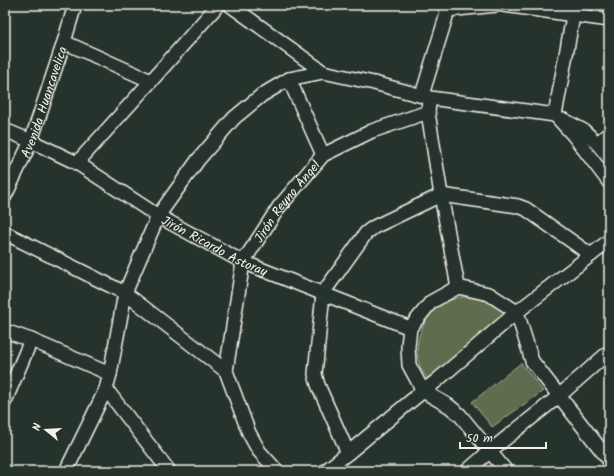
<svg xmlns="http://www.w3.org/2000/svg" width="614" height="476" viewBox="0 0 614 476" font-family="Kalam,sans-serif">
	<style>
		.green { fill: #5e6c4d; stroke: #a9ae9a }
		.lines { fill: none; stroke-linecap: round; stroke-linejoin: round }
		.minor-casing { stroke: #f4f1e8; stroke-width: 16 }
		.minor { stroke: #26332d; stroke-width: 13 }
		.labels { text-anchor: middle; stroke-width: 3; stroke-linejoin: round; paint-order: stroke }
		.street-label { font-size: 13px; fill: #f4f1e8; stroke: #26332d }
	</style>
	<rect width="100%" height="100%" fill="#26332d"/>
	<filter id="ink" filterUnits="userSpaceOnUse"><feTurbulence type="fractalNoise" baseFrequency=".025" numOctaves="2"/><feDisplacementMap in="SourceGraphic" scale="8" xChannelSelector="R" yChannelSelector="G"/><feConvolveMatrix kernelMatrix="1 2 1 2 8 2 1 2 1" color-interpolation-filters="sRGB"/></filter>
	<g filter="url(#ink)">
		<g class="green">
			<path d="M 460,297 L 478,297 L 495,303 L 509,314 L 430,383 C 427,378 422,372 420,367 C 412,344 422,317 442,304 C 447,301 454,299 460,297 Z"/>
			<path d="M 521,363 L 543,391 L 492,427 L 472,402 Z"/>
		</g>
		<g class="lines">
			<defs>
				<g id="minor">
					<path d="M 230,5 L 323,72"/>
					<path d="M 503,5 L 609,20"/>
					<path d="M 447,10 L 497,5"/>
					<path d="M 64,42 L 151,81"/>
					<path d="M 289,79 L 323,155"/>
					<path d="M 422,95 L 446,17 L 447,10 L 444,5"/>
					<path d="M 429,103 L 428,112 L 441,195 L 458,287"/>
					<path d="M 555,115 L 575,5"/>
					<path d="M 564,120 L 584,131 L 597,143 L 609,158"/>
					<path id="s1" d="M 5,130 L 31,141 L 77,163 L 158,216 L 243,262 L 410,328"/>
					<path d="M 597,143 L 609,134"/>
					<path d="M 77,163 L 151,81 L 218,5"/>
					<path id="s2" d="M 5,196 L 31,141 L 64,42 L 75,5"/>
					<path d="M 5,233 L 125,293 L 226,371"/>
					<path d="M 609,241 L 517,312 L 532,361 L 609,460"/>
					<path d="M 5,331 L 31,340 L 110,374"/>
					<path d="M 106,389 L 169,471"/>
					<path d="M 423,391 L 449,406 L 460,415 L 506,471"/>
					<path d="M 5,401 L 31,340"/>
					<path d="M 348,453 L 318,385 L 315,374 L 323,293 L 366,233 L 374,227 L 441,195 L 518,206 L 526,209 L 591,255"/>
					<path d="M 66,471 L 106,389 L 110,374 L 125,293 L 158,216 L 198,160 L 234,118 L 262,95 L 289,79 L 323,72 L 374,83 L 430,98 L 555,115 L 574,136 L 609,182"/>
					<path id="s3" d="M 277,471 L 259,451 L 249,433 L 226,371 L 243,262 L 279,207 L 323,155 L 372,131 L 428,112"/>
					<path d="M 325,471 L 348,453 L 423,391 L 435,382 L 517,312 L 489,294 L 458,287 L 431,302 L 410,328 L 408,346 L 409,365 L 423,391"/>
					<path d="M 467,471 L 490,451 L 559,396 L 609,352"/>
				</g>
			</defs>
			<use href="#minor" class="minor-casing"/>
			<use href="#minor" class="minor"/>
		</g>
	</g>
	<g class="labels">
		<g class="street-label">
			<text dy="5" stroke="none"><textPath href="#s2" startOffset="102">Avenida Huancavelica</textPath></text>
			<text dy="5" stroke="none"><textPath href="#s3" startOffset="299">Jirón Reyno Ángel</textPath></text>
			<text dy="5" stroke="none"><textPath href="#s1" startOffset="240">Jirón Ricardo Astoray</textPath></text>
		</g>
	</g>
	<rect width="614" height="476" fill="none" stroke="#26332d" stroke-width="20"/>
	<rect x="10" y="10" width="594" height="456" fill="none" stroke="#f4f1e8" stroke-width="1.5" filter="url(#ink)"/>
	<g transform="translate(46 430) rotate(288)" stroke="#26332d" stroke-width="3" paint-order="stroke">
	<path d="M0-3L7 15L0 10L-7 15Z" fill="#f4f1e8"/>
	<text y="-6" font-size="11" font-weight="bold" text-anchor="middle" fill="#f4f1e8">N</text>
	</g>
	<path d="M460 442v6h86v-6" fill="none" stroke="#f4f1e8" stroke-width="2"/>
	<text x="466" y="442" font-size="12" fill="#f4f1e8" stroke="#26332d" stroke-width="3" paint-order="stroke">50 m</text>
</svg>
